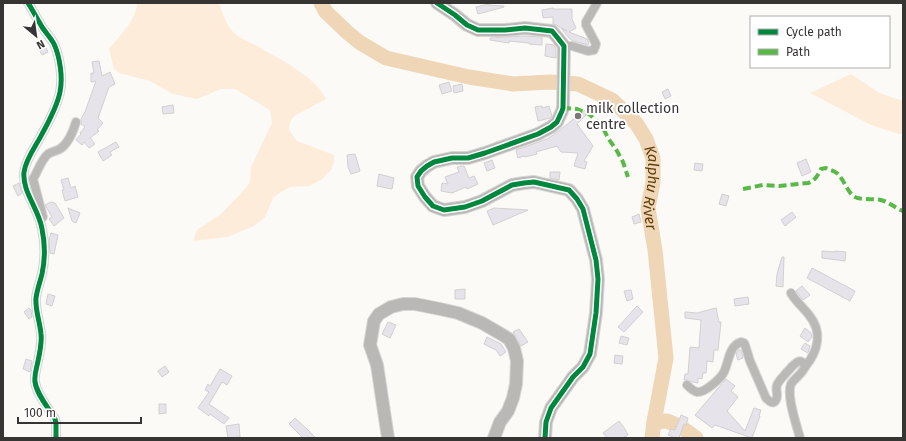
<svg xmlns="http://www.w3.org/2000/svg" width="906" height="441" viewBox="0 0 906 441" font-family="'Fira Sans',sans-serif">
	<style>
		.green { fill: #fcecd9 }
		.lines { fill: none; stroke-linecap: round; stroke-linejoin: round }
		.river { stroke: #efd6b7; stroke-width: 15 }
		.building { fill: #e7e3ea; stroke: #d2d0d0 }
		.street-casing { stroke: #d8d7d5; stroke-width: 10 }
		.secondary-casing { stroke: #d8d7d5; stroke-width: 14 }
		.street { stroke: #bab9b7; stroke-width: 8 }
		.secondary { stroke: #b9b8b6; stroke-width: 12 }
		.quiet { stroke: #58b947; stroke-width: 4; stroke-dasharray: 8 4; stroke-linecap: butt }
		.cycleway-casing { stroke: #fff; stroke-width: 8 }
		.cycleway { stroke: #00873e; stroke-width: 5 }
		.poi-dot { fill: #7c7a78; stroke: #fff; stroke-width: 1.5 }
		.labels { text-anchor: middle; stroke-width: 4; stroke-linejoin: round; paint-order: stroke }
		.poi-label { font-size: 14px; fill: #373533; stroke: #fff; text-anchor: start }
		.water-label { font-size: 15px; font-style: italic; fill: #5e3d07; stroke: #fff }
	</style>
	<rect width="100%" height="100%" fill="#fcfaf7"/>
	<g class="green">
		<path d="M 137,3 L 219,3 C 223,14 226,25 234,33 C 239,38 247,41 253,44 C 275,57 315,75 326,99 L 294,116 L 290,122 L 289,130 L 297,141 L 334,155 L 334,162 L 331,170 L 322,179 L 310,186 L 290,187 L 278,194 L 273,198 L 265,217 L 254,226 L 227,237 L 193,241 L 197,230 L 221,214 L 246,188 L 250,182 L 251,167 L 272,123 L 270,110 L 235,89 L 221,89 L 197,99 L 173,94 L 150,81 L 119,73 L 114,68 L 109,49 C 120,35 136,21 137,3 Z"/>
		<path d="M 851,74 L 879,93 L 903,101 L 903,134 L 899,134 L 871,125 L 810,93 Z"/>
	</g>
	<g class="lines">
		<g class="river">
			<path id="s1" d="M 321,3 L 326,12 L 347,32 L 359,42 L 386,58 L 469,77 L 513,84 L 550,82 L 578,84 L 612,100 L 636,123 L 646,139 L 653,158 L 653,182 L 648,208 L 655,250 L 666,358 L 654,422 L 652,438"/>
			<path d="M 654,422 L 667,421 L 681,427 L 696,438"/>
		</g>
	</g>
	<g class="building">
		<path d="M 489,4 L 489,5 L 504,6 L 504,7 L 478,14 L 476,7 Z"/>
		<path d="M 553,8 L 553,9 L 572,9 L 572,19 L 576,28 L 569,32 L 587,39 L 589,43 L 588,45 L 573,41 L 569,38 L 561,28 L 567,31 L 556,25 L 553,24 L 553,17 L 543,18 L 542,10 Z"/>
		<path d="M 525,36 L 542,37 L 542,45 L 529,44 L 529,43 L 509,41 L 509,43 L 490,40 L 490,38 L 506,37 Z"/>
		<path d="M 42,39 L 48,52 L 42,55 L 36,42 Z"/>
		<path d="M 546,44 L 554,45 L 556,49 L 556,58 L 545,56 Z"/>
		<path d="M 99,61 L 102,76 L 110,72 L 115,84 L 109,87 L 98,118 L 103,123 L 97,130 L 99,131 L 90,138 L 95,144 L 89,148 L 84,142 L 82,145 L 76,140 L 81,134 L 80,133 L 85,127 L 81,124 L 81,119 L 85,112 L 96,81 L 91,82 L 91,73 L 94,73 L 92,62 Z"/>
		<path d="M 449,82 L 452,91 L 442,94 L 439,85 Z"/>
		<path d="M 462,84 L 463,91 L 454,93 L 453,86 Z"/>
		<path d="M 668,89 L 671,96 L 665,99 L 662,92 Z"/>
		<path d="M 173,105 L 174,113 L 163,114 L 162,107 Z"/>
		<path d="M 542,106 L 542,108 L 549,106 L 552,116 L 550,118 L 538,121 L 535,107 Z"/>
		<path d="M 589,107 L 591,110 L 577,124 L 593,146 L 584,161 L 587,162 L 585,169 L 574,166 L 578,153 L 561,152 L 557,146 L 536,152 L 537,154 L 525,157 L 524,156 L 518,158 L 516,150 L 547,139 L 556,133 Z"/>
		<path d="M 116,142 L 119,147 L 110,152 L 112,155 L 103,161 L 98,152 Z"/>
		<path d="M 355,154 L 360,171 L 351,174 L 348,167 L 347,155 Z"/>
		<path d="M 806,159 L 811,172 L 802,176 L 797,163 Z"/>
		<path d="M 492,160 L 495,168 L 487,171 L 484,163 Z"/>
		<path d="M 695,163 L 703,164 L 702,171 L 694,170 Z"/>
		<path d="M 461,166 L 464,166 L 469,178 L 474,176 L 478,184 L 467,189 L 466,187 L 452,193 L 441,191 L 442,183 L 448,184 L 445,177 L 459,172 L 457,167 Z"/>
		<path d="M 550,172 L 560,172 L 559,180 L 550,178 Z"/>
		<path d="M 379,174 L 394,178 L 392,189 L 377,186 Z"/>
		<path d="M 68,178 L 71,188 L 75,186 L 78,197 L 65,201 L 62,190 L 64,190 L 61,180 Z"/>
		<path d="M 19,183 L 22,193 L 18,196 L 13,186 Z"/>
		<path d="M 722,194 L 729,196 L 726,206 L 719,204 Z"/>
		<path d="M 51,202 L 55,203 L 64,218 L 54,226 L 49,219 L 52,217 L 45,205 Z"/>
		<path d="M 68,208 L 80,213 L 76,223 L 72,221 Z"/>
		<path d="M 494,208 L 528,210 L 493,225 L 487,211 Z"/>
		<path d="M 792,212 L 796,217 L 785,226 L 781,220 Z"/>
		<path d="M 639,214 L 641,222 L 634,224 L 632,217 Z"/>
		<path d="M 51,233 L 58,235 L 54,254 L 50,253 L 49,240 Z"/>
		<path d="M 822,251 L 835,252 L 835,251 L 846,252 L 845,261 L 822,258 Z"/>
		<path d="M 782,257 L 784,257 L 783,287 L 776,286 L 777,274 Z"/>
		<path d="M 812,268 L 855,291 L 850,301 L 807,278 Z"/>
		<path d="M 802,286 L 810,295 L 803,300 L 796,291 Z"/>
		<path d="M 465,289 L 465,299 L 455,299 L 455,290 Z"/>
		<path d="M 631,290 L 633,299 L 627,301 L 624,291 Z"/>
		<path d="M 48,294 L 55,296 L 52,306 L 46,304 Z"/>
		<path d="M 748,297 L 749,304 L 735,306 L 734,299 Z"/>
		<path d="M 637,306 L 643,312 L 624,332 L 618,327 Z"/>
		<path d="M 29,308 L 31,310 L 32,317 L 29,319 L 24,312 Z"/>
		<path d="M 716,308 L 719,322 L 721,322 L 718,350 L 714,350 L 713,362 L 707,361 L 706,373 L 703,373 L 702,379 L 698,378 L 698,383 L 692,382 L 688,380 L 684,380 L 685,374 L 688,374 L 690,347 L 699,348 L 701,320 L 685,318 L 685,312 L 697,313 Z"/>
		<path d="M 388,322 L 396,325 L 390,338 L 382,334 Z"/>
		<path d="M 805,328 L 811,333 L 812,337 L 808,342 L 800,336 Z"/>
		<path d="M 519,329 L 528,342 L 521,346 L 513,332 Z"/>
		<path d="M 621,336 L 629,338 L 627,345 L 619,343 Z"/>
		<path d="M 487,337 L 501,344 L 506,352 L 500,356 L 496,350 L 484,344 Z"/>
		<path d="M 805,343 L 810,346 L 808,353 L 801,349 Z"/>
		<path d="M 738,350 L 741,350 L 743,358 L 738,360 L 736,354 Z"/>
		<path d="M 615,355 L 623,356 L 622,364 L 614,363 Z"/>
		<path d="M 26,359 L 32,361 L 30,372 L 23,369 Z"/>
		<path d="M 165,366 L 169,372 L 162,377 L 158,371 Z"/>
		<path d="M 220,369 L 232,376 L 227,385 L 222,382 L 209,404 L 229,418 L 224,424 L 210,414 L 209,416 L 198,408 L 209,392 L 205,390 L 208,384 L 210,386 Z"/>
		<path d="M 726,379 L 735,386 L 731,391 L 738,397 L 727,411 L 745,431 L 754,408 L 761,410 L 759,416 L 760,416 L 752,438 L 715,425 L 712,428 L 695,415 Z"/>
		<path d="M 159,404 L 166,404 L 166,413 L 159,414 Z"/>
		<path d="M 681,415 L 688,418 L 686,425 L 684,424 L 679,438 L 673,438 L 673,437 L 668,435 L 671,429 L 675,430 Z"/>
		<path d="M 295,418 L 308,430 L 316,438 L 303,438 L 289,424 Z"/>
		<path d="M 619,421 L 625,429 L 628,435 L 623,438 L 607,438 L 603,433 Z"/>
		<path d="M 239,424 L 240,437 L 228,438 L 226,426 Z"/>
	</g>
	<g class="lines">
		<defs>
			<g id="street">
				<path d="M 28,3 L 30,6 C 34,13 38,20 42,27 C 46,33 51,38 54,44 C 60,57 63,78 60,92 C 57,107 49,121 42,134 C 36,146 26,158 24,172 C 22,192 39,209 42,229 C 45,243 45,260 42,274 C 40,282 37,290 36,298 C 35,310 40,322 41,334 C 42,342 40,352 38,361 C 37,367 34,374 35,382 C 37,395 48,407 55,419 L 56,423 L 56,438"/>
				<path d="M 564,46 L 572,46 L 588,51 L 594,50 L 596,44 L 586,25 L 586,22 L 597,3"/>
				<path d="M 43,217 L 33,179 C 38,171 41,160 48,154 C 51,152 56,151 60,149 C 69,143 73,132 76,122"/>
				<path d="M 791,293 C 796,302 803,307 809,315 C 823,332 818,351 805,367"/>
				<path d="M 687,385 C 690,388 693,391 697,392 C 705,393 721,378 724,372 C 729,361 729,346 741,342 L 744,343 L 745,345 L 750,361 L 766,398 C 769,401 773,405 776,400 C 779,396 775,390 777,385 C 779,380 784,376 787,372 C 792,367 801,354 805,367 C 802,374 794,379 791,384 C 786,396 797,426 800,438"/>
			</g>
			<g id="secondary">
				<path d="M 437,3 L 455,15 L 467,25 L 478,30 L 505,30 L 525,28 L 552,31 L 557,37 L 564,46 L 563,108 L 562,111 L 557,122 L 551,127 L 538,134 L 485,153 L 468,158 L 452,158 L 434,162 L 427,166 L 421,171 L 417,177 L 418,186 L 425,197 L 433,206 L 444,210 L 465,207 L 482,201 L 512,185 L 524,183 L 534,182 L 569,190 L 577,199 L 583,209 L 596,260 L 598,279 L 596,313 L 590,354 L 583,367 L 573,377 L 551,408 L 546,422 L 545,438"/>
				<path d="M 388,438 L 377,365 L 370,345 L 374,321 L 379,314 L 391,307 L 403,304 L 415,304 L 440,309 L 458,313 L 482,323 L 501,334 L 509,339 L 514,348 L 517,361 L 516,384 L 513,398 L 508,411 L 500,422 L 494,438"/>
			</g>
		</defs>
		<use href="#street" class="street-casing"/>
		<use href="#secondary" class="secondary-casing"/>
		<use href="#street" class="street"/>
		<use href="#secondary" class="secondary"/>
		<g class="quiet">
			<path d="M 563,108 L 577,109 L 589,114 L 602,126 L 608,138 L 617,151 L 623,162 L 628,177"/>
			<path d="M 743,189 L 763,185 L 779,186 L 808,183 C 815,181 818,175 821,169 L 826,168 C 830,170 836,171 839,175 C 844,181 847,190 853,196 C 861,201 872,198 881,200 C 889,202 895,208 903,211"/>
		</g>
		<defs>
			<g id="cycleway">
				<path d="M 28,3 L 30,6 C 34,13 38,20 42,27 C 46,33 51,38 54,44 C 60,57 63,78 60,92 C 57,107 49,121 42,134 C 36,146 26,158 24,172 C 22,192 39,209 42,229 C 45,243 45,260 42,274 C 40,282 37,290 36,298 C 35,310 40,322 41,334 C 42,342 40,352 38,361 C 37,367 34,374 35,382 C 37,395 48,407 55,419 L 56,423 L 56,438"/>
				<path d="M 437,3 L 455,15 L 467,25 L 478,30 L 505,30 L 525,28 L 552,31 L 557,37 L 564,46 L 563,108 L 562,111 L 557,122 L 551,127 L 538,134 L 485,153 L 468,158 L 452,158 L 434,162 L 427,166 L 421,171 L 417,177 L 418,186 L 425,197 L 433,206 L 444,210 L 465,207 L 482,201 L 512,185 L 524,183 L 534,182 L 569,190 L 577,199 L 583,209 L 596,260 L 598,279 L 596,313 L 590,354 L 583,367 L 573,377 L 551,408 L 546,422 L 545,438"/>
			</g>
		</defs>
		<use href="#cycleway" class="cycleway-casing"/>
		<use href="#cycleway" class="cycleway"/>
	</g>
	<circle class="poi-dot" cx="578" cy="116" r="4"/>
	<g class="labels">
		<g class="poi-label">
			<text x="586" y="113">milk collection<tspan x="586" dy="16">centre</tspan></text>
		</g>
		<g class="water-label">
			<text dy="5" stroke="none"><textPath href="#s1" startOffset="421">Kalphu River</textPath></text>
		</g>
	</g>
	<rect width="906" height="441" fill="none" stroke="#373533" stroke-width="8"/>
	<rect x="750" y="16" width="140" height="52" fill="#ffffff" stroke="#afaead"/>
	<rect x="758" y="29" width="20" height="6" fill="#00873e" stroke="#afaead"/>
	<text x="786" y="36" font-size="12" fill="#373533">Cycle path</text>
	<rect x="758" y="49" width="20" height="6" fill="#58b947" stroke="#afaead"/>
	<text x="786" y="56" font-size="12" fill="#373533">Path</text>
	<g transform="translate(36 36) rotate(151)" stroke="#ffffff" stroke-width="3" paint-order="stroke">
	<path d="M0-3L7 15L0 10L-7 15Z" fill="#373533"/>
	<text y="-6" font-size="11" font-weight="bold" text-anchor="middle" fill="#373533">N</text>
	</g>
	<path d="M18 417v6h123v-6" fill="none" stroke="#373533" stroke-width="2"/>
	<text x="24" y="417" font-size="12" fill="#373533" stroke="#ffffff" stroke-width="3" paint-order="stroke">100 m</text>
</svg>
